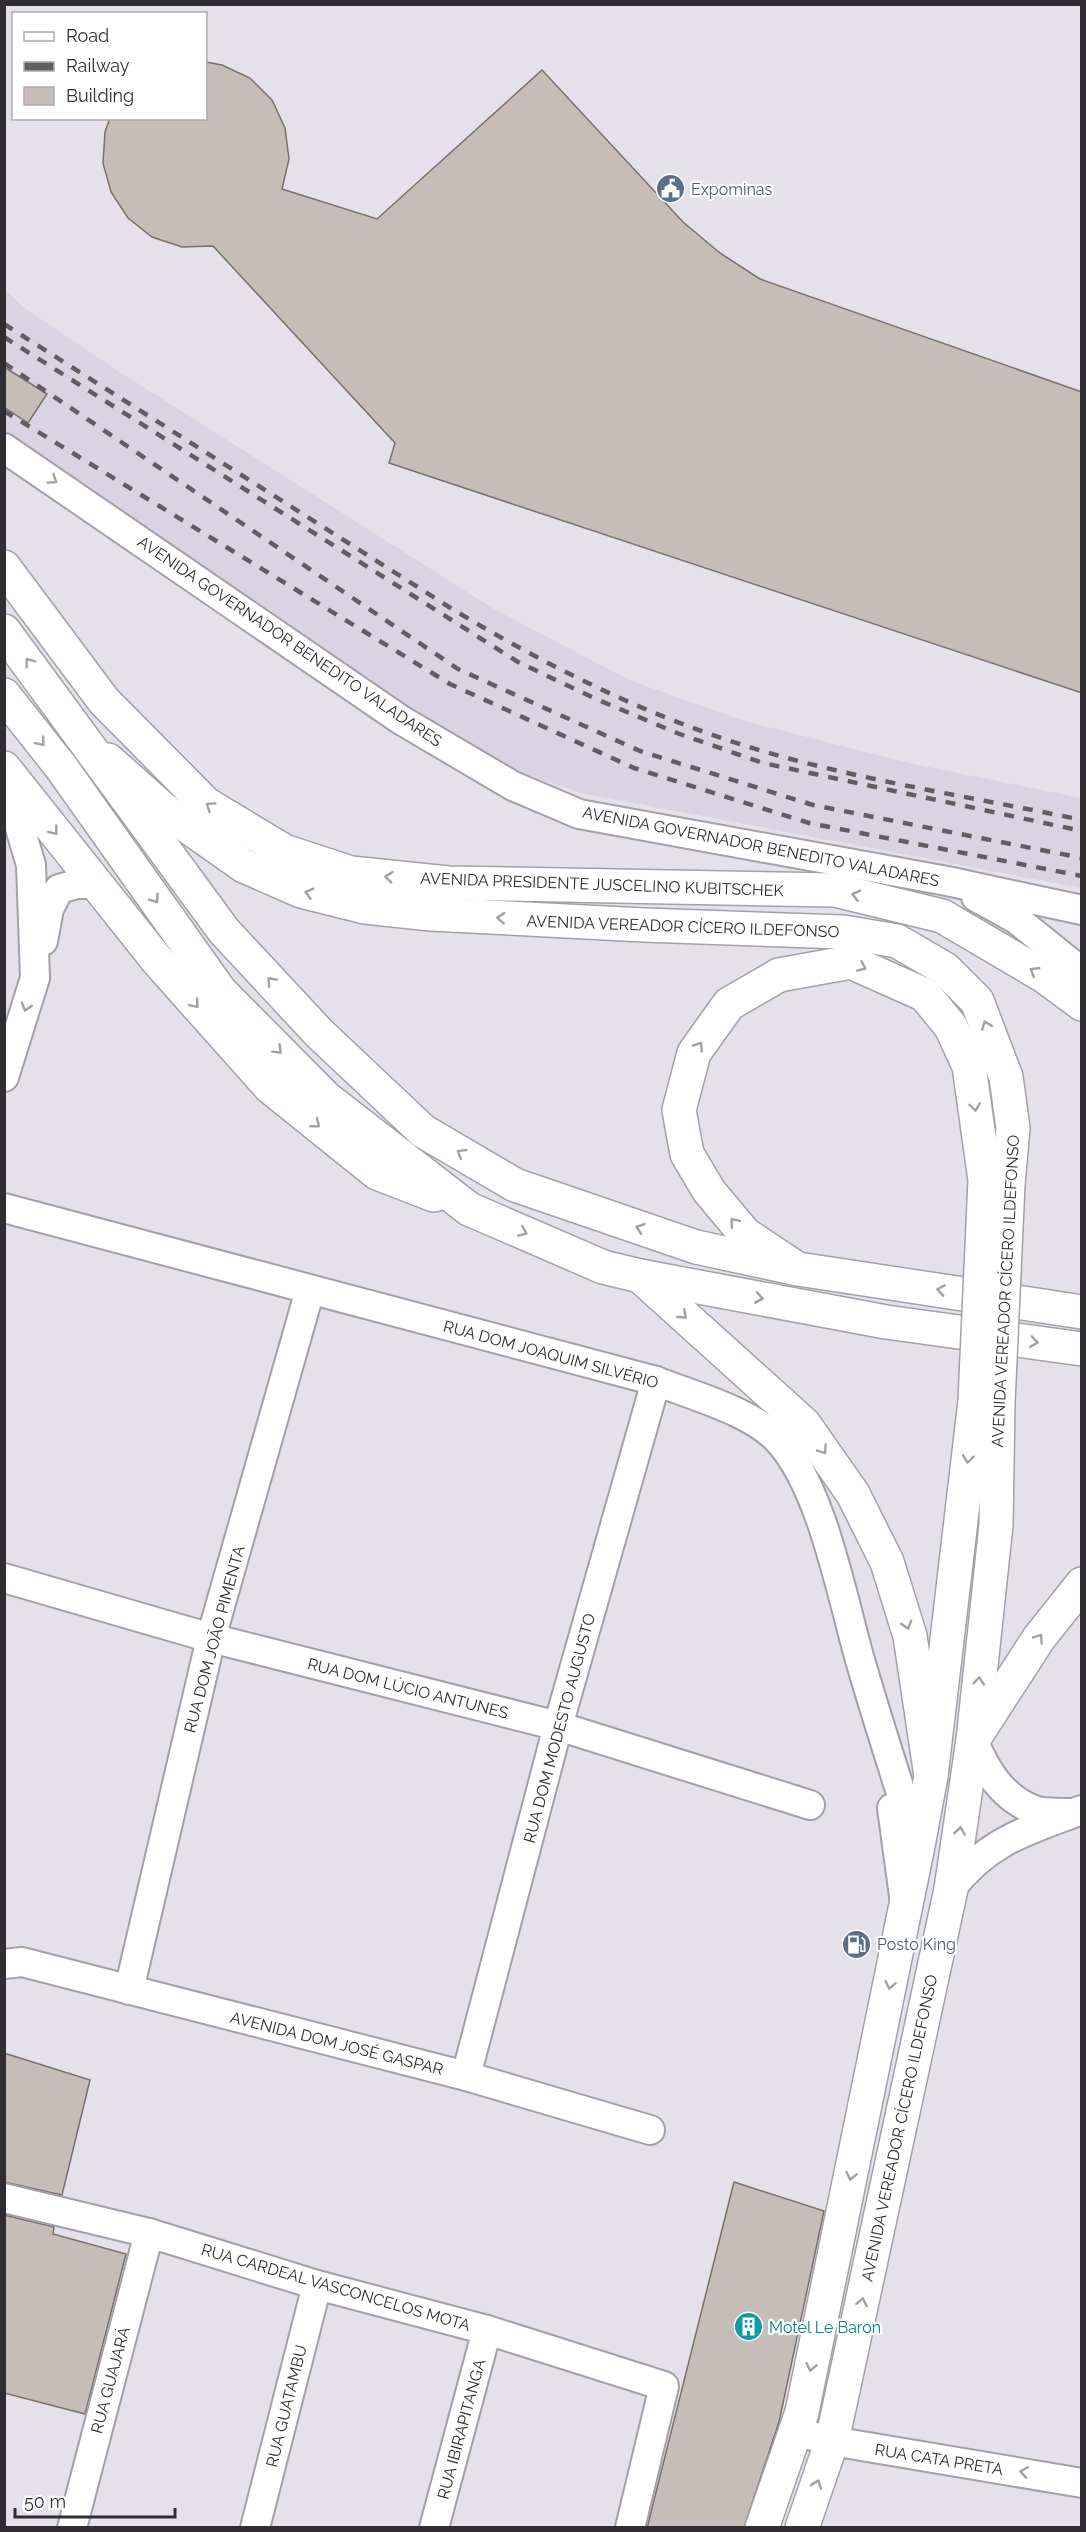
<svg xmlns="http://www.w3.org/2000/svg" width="1086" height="2532" viewBox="0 0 1086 2532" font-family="Raleway,sans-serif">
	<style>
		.built { fill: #dad3e3 }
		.building { fill: #c6bcb8; stroke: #7a706d; stroke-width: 1.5 }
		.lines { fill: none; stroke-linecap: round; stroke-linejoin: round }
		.minor-casing { stroke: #a49fa8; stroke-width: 32 }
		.major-casing { stroke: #a49fa8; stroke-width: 36 }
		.highway-casing { stroke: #a49fa8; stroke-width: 36 }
		.minor { stroke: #fff; stroke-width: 28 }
		.major { stroke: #fff; stroke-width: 33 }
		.highway { stroke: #fff; stroke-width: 33 }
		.rail { stroke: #615e63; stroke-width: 4.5; stroke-dasharray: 10 10; stroke-linecap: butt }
		.major-bridge-casing { stroke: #a49fa8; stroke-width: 36; stroke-linecap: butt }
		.major-bridge { stroke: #fff; stroke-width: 33 }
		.oneway { stroke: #a1a0a2 }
		.labels { text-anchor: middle; stroke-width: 4.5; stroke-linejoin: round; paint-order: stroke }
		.service-label { font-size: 16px; fill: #4e5e75; stroke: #fff; text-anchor: start }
		.street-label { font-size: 16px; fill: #2f2d31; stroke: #fff }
		.culture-label { font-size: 16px; fill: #0d838f; stroke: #fff; text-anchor: start }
	</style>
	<rect width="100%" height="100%" fill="#e5e1ea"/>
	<path class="built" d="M 4,288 L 23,307 L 118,371 L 494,609 L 629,680 L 744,721 L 909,763 L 1081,798 L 1081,888 L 582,793 L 535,778 L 478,752 L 329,659 L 5,447 Z"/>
	<g class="building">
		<path d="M 206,62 L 222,65 L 250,78 L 272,100 L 285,128 L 289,159 L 282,189 L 377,219 L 542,70 L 683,222 L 720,253 L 760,279 L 1082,392 L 1082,693 L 389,463 L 395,443 L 213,246 L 182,247 L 152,237 L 128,218 L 111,192 L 103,163 L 105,132 L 110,118 L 206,118 Z"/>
		<path d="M 4,367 L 47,394 L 28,423 L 4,407 Z"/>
		<path d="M 4,2053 L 90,2080 L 62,2195 L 4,2182 Z"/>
		<path d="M 734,2182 L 824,2211 L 779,2422 L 744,2528 L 647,2528 Z"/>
		<path d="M 4,2215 L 54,2227 L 53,2234 L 126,2254 L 85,2414 L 4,2393 Z"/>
	</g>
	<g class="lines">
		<defs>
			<g id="minor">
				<path d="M 4,448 L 401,720 L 513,786 L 579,814 L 947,881 L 1082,910"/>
				<path d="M 4,795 L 14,808 L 31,865 L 35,978 L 4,1077"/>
				<path d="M 976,897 L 1016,919 L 1082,972"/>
				<path d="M 43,941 L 49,909 L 59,889 L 77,884 L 96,884"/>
				<path d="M 4,1208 L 656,1381 C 693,1396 751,1411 778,1440 C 822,1487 842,1597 860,1660 C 878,1722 898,1784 918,1846"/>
				<path d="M 4,1578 L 211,1638 L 558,1726 L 810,1805"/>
				<path d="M 973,1740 C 986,1770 1001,1797 1034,1810 C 1044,1814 1057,1812 1068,1813"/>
				<path d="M 892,1808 L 904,1896"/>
				<path d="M 951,1889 C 987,1841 1028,1830 1082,1810"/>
				<path d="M 4,1964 L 22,1962 L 466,2076 L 650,2130"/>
				<path d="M 129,1990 L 211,1638 L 310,1290"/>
				<path d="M 466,2076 L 558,1726 L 656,1381"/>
				<path d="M 4,2198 L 149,2233 L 317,2285 L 487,2330 L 664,2386 L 630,2528"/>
				<path d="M 797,2432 L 832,2441 L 1082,2483"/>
				<path d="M 72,2528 L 149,2233"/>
				<path d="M 255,2528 L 317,2285"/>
				<path d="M 434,2528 L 487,2330"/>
			</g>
			<g id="major">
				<path d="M 4,567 L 104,701 L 206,804 L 284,851 L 351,873 L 448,883 L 835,890 L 942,916 L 1044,976 L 1082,1004"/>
				<path d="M 108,760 L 163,809 L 244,866 L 301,891 L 365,907 L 431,914 L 644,925 L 843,932 L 897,941 L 945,969 L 977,1001 L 1006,1077 L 1013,1128 L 1008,1184"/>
				<path d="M 796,1268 L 745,1234 L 709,1191 L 687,1154 L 679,1110 L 694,1053 L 729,1004 L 779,975 L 851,962 L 925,995 L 951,1027 L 969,1066 L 985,1180"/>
				<path d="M 762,2528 L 802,2412 L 918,1846 L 931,1776 L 975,1401"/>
				<path d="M 802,2528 L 832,2441 L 951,1889 L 973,1740 L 996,1525 L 998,1403"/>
			</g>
			<g id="highway">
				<path d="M 4,631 L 224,931 L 319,1033 L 423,1131 L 515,1185 L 696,1247 L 798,1269 L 1082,1312"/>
				<path d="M 4,695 L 61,767 L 220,991 L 326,1098 L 469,1209 L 603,1267 L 640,1276 L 886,1322 L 1082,1349"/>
				<path d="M 4,768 L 157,960 L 270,1087 L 377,1173 L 434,1195"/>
				<path d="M 640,1276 L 804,1424 L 853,1494 L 887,1562 L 910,1636 L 931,1776"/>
				<path d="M 973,1740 L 1039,1638 L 1082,1584"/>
			</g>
		</defs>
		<use href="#minor" class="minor-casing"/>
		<use href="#major" class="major-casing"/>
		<use href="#highway" class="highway-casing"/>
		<use href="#minor" class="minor"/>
		<use href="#major" class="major"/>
		<use href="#highway" class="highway"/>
		<g class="rail">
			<path d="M 4,324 L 449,607 C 548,667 654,720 766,752 C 869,782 977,798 1082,820"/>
			<path d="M 4,337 L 518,662 L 596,699 L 677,733 L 763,763 L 1082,831"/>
			<path d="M 4,363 L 458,669 L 640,751 L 813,805 L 1082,858"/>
			<path d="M 4,411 L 450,684 L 634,768 L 809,823 L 1082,876"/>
		</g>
		<defs>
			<g id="major-bridge">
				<path d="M 975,1401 L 985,1180"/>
				<path d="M 998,1403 L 1008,1184"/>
			</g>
		</defs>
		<use href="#major-bridge" class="major-bridge-casing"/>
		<use href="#major-bridge" class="major-bridge"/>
	</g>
	<defs><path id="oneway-chevron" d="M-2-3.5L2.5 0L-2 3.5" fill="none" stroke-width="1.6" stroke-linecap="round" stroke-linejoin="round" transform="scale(1.5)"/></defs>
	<g class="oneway">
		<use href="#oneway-chevron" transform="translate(53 480) rotate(34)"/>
		<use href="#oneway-chevron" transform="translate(29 662) rotate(-126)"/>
		<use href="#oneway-chevron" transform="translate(41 742) rotate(51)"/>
		<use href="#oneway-chevron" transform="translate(210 806) rotate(-145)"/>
		<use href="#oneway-chevron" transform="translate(54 831) rotate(52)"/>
		<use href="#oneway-chevron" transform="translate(389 877) rotate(-174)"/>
		<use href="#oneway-chevron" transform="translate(309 893) rotate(-165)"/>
		<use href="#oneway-chevron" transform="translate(856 895) rotate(-166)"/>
		<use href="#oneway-chevron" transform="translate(155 899) rotate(55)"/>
		<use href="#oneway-chevron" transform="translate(501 918) rotate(-177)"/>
		<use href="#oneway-chevron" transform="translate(862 967) rotate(24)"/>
		<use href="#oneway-chevron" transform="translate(1034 971) rotate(-149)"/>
		<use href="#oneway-chevron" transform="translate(271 981) rotate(-133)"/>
		<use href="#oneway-chevron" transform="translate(195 1004) rotate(50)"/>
		<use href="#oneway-chevron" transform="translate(26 1007) rotate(107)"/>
		<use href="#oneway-chevron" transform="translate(986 1025) rotate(-111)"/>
		<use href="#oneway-chevron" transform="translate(699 1046) rotate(-56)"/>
		<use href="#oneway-chevron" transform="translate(278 1050) rotate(45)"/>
		<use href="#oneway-chevron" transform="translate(975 1107) rotate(82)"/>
		<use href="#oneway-chevron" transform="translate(316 1124) rotate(39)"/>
		<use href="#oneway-chevron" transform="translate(461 1153) rotate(-150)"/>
		<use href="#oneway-chevron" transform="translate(734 1222) rotate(-130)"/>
		<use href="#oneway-chevron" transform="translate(640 1228) rotate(-161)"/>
		<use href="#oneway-chevron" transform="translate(523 1232) rotate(23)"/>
		<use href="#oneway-chevron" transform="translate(941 1290) rotate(-171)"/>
		<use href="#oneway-chevron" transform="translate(759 1298) rotate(10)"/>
		<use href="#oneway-chevron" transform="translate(683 1315) rotate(41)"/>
		<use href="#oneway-chevron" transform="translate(1034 1342) rotate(8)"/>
		<use href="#oneway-chevron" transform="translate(823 1450) rotate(55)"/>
		<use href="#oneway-chevron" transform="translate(968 1459) rotate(97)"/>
		<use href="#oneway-chevron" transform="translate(907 1625) rotate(73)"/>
		<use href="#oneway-chevron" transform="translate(1039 1638) rotate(-55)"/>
		<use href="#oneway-chevron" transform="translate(979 1681) rotate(-84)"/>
		<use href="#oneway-chevron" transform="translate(960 1831) rotate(-81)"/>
		<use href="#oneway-chevron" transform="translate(890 1985) rotate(102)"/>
		<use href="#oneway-chevron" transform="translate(851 2176) rotate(102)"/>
		<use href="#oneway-chevron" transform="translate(862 2302) rotate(-78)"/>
		<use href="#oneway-chevron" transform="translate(811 2367) rotate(102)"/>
		<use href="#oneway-chevron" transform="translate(1024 2472) rotate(-171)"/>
		<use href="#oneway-chevron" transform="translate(817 2484) rotate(-71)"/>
	</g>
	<defs>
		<symbol id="civic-disc" viewBox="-11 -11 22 22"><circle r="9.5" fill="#5c6f8a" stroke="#fff"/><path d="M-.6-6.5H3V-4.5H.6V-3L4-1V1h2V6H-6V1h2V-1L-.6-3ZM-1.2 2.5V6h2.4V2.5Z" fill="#fff"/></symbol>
		<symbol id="fuel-disc" viewBox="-11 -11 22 22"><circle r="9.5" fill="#5c6f8a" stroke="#fff"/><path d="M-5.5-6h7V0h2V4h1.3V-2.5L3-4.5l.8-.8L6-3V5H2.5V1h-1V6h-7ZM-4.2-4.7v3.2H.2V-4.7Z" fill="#fff"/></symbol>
		<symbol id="building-disc" viewBox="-11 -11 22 22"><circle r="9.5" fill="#0f9aa8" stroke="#fff"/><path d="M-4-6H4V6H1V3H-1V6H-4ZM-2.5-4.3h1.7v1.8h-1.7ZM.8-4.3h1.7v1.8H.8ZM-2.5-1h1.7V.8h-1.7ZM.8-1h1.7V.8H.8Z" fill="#fff"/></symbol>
	</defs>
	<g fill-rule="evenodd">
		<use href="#civic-disc" x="654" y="172" width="33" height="33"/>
		<use href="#fuel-disc" x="840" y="1928" width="33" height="33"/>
		<use href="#building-disc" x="732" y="2310" width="33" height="33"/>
	</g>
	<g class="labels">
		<g class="service-label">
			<text x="691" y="195">Expominas</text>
			<text x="877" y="1950">Posto King</text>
		</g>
		<g class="street-label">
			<text transform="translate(290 641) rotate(34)" y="6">AVENIDA GOVERNADOR BENEDITO VALADARES</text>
			<text transform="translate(761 846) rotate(11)" y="6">AVENIDA GOVERNADOR BENEDITO VALADARES</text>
			<text transform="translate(602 884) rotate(2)" y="6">AVENIDA PRESIDENTE JUSCELINO KUBITSCHEK</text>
			<text transform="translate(683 926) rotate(2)" y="6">AVENIDA VEREADOR CÍCERO ILDEFONSO</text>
			<text transform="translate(1005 1291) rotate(-87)" y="6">AVENIDA VEREADOR CÍCERO ILDEFONSO</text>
			<text transform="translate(551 1354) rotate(15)" y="6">RUA DOM JOAQUIM SILVÉRIO</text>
			<text transform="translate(214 1639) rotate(-75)" y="6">RUA DOM JOÃO PIMENTA</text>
			<text transform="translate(408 1688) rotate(14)" y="6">RUA DOM LÚCIO ANTUNES</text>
			<text transform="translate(559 1728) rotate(-75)" y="6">RUA DOM MODESTO AUGUSTO</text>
			<text transform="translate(337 2043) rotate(14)" y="6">AVENIDA DOM JOSÉ GASPAR</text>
			<text transform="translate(899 2128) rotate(-78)" y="6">AVENIDA VEREADOR CÍCERO ILDEFONSO</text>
			<text transform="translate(336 2287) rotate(16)" y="6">RUA CARDEAL VASCONCELOS MOTA</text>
			<text transform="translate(110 2380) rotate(-75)" y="6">RUA GUAJARÁ</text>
			<text transform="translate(286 2406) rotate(-76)" y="6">RUA GUATAMBU</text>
			<text transform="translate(461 2429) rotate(-75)" y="6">RUA IBIRAPITANGA</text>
			<text transform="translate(939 2459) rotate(9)" y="6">RUA CATA PRETA</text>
		</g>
		<g class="culture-label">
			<text x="769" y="2333">Motel Le Baron</text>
		</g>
	</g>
	<rect width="1086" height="2532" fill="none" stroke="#2f2d31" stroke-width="12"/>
	<rect x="12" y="12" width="195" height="108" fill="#ffffff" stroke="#acabad" stroke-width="1.5"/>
	<rect x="24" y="32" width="30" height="9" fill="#ffffff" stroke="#acabad" stroke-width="1.5"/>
	<text x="66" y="42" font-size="18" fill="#2f2d31">Road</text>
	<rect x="24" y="62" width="30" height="9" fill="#615e63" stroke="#acabad" stroke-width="1.5"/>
	<text x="66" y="72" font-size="18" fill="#2f2d31">Railway</text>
	<rect x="24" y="87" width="30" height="18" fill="#c6bcb8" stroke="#acabad" stroke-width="1.5"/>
	<text x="66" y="102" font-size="18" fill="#2f2d31">Building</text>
	<path d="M15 2508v9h160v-9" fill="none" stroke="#2f2d31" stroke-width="3"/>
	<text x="24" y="2508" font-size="18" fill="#2f2d31" stroke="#ffffff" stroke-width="4.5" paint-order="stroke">50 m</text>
</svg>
